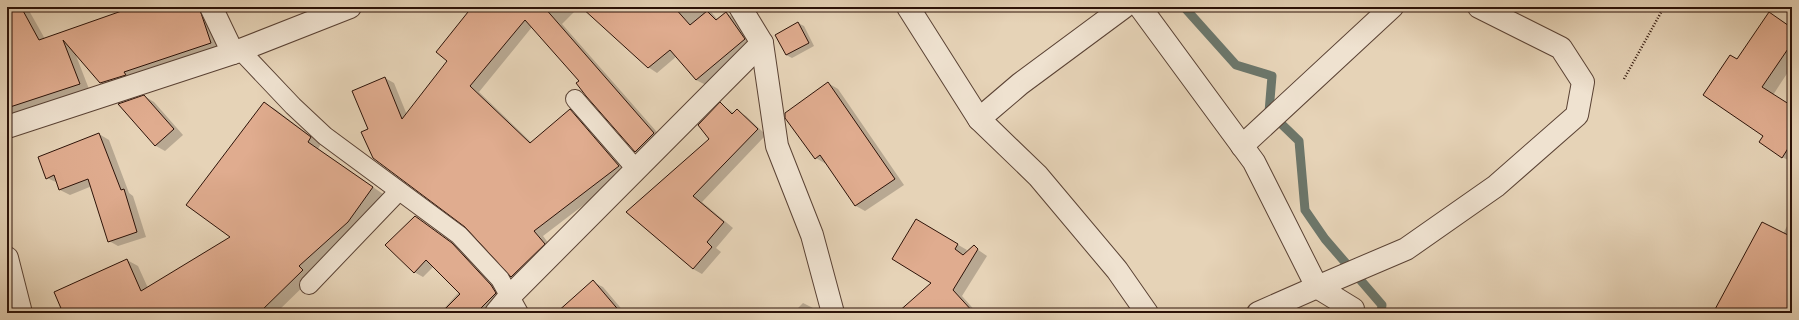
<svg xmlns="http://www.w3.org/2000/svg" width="1799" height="320" viewBox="0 0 1799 320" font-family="'Gentium Book Plus',serif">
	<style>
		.shadow { fill: #0003 }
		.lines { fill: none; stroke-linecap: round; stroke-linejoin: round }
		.stream { stroke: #6c766a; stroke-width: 9 }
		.building { fill: #e0ac8f; stroke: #2c1208 }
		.lane-casing { stroke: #5a4234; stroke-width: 20 }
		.street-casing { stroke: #5a4234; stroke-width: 24 }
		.path { stroke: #2c1208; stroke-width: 2.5; stroke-dasharray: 1 2; stroke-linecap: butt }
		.lane { stroke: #efe2d0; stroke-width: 18 }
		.street { stroke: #efe2d0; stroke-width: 22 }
	</style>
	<rect width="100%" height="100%" fill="#e6d3b7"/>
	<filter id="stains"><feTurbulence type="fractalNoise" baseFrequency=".005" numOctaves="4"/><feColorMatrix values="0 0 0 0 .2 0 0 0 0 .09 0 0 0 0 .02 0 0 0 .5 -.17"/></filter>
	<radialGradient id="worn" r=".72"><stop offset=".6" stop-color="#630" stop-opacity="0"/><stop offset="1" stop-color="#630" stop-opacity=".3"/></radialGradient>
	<g class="shadow">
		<path d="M 7,7 L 27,7 L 45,39 L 137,7 L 203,7 L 220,49 L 111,88 L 101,83 L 75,53 L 89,89 L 15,114 L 7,109 Z"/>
		<path d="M 302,7 L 329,7 L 313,15 Z"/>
		<path d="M 474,7 L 579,7 L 562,24 L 663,139 L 645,157 L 636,152 L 587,95 L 580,82 L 532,27 L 479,92 L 532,143 L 570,111 L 579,116 L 628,171 L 543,236 L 553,249 L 521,282 L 512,276 L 466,226 L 370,129 L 385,78 L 394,83 L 407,115 L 449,61 Z"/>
		<path d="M 583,7 L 707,7 L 718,20 L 726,13 L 735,18 L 753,44 L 706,85 L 696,80 L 677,56 L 657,73 L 648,67 Z"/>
		<path d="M 1780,20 L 1792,28 L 1792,66 L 1773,95 L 1792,107 L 1792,162 L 1782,157 L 1764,136 L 1737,60 Z"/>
		<path d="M 798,23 L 804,26 L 814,46 L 792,58 L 786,55 Z"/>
		<path d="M 828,83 L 838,89 L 904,185 L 865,211 L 856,206 L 827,163 L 826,164 L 816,158 L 786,117 Z"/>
		<path d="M 144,96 L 154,102 L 183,135 L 165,151 L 156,146 L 120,104 Z"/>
		<path d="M 264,103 L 275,109 L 321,144 L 318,149 L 383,194 L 359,228 L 313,277 L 276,313 L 64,313 L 127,260 L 138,266 L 148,288 L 232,237 Z"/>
		<path d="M 721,104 L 734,113 L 737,111 L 746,116 L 766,135 L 702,202 L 733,228 L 716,248 L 721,252 L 702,274 L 693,269 L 627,212 L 711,140 Z"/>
		<path d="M 99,134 L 109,140 L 129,193 L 133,196 L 146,237 L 118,246 L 109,241 L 92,186 L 70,195 L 60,190 L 58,183 L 47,178 Z"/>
		<path d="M 1792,216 L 1792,313 L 1714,313 L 1783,234 Z"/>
		<path d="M 415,217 L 461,249 L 501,292 L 490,313 L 440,313 L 459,292 L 434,266 L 423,277 L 414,272 Z"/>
		<path d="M 926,226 L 967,250 L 964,255 L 974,247 L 987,256 L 962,296 L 977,313 L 899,313 L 933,283 Z"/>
		<path d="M 593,282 L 603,287 L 625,313 L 557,313 Z"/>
		<path d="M 7,287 L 15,313 L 7,313 Z"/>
		<path d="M 803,303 L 813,308 L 818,313 L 793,313 Z"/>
		<path d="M 327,310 L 332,313 L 324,313 Z"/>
	</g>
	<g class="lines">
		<path class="stream" d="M 1184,7 L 1236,65 L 1272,76 L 1269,112 L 1299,141 L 1305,210 L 1325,239 L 1382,305 L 1381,313"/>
	</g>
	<g class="building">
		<path d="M 7,7 L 21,7 L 39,40 L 133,7 L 199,7 L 211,43 L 124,72 L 126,75 L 100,83 L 63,40 L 80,84 L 7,108 Z"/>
		<path d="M 472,7 L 544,7 L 654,133 L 635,152 L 586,96 L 576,83 L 579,81 L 525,20 L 470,86 L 530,143 L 570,109 L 619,166 L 534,231 L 545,244 L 511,277 L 465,227 L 373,158 L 361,132 L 368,129 L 352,91 L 385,77 L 402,119 L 447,61 L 436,52 Z"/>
		<path d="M 581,7 L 674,7 L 690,25 L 707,11 L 716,20 L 726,12 L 745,39 L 696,80 L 670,50 L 648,68 Z"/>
		<path d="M 1769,12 L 1792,28 L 1792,43 L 1762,87 L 1792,106 L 1792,142 L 1782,158 L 1759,142 L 1763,136 L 1703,95 L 1730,55 L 1737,59 Z"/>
		<path d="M 798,22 L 809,43 L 786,55 L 775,35 Z"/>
		<path d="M 828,82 L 895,179 L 855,206 L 820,155 L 815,159 L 785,118 L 785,113 Z"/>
		<path d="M 144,95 L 174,129 L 155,146 L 118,104 Z"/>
		<path d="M 264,102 L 311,137 L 308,142 L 373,187 L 348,222 L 299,266 L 303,270 L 259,313 L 63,313 L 54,292 L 127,259 L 141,291 L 230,237 L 186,205 Z"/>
		<path d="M 720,102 L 732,114 L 737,109 L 758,129 L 693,196 L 724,222 L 707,242 L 712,247 L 693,269 L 626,212 L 709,139 L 698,125 Z"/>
		<path d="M 99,133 L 121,190 L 124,189 L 137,232 L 108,242 L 88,179 L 59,190 L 54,175 L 46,179 L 38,157 Z"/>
		<path d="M 415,216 L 452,243 L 491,285 L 496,293 L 476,313 L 441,313 L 460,294 L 426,260 L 414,273 L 385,245 Z"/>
		<path d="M 916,219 L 958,244 L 955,249 L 963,255 L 974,245 L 978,249 L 953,290 L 974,313 L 897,313 L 931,283 L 892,259 Z"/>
		<path d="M 1762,222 L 1792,237 L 1792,313 L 1713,313 Z"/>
		<path d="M 593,280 L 621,313 L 556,313 Z"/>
	</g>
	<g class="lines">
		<defs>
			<g id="lane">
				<path d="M 240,50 L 293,106 L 325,136 L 459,235 L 500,279 L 519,313"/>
				<path d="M 575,99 L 636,169"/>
				<path d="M 309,285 L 399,191"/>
			</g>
			<g id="street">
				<path d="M 211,7 L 233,53"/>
				<path d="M 740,7 L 762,43 L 777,146 L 812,235 L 833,313"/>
				<path d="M 908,7 L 979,119 L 1038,176 L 1117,270 L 1147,313"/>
				<path d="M 1140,7 L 1254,162 L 1317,287 L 1258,313"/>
				<path d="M 979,119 L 1020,84 L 1124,7"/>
				<path d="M 7,127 L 233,53 L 350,7"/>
				<path d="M 1242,146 L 1392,7"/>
				<path d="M 7,258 L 21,313"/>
				<path d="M 496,313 L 510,296 L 762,43"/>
				<path d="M 1353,313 L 1353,309 L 1317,287 L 1406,249 L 1496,186 L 1577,115 L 1583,82 L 1561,48 L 1479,7"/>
			</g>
		</defs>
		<use href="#lane" class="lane-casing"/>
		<use href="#street" class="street-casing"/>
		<path class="path" d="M 1624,79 L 1664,7"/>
		<use href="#lane" class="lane"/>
		<use href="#street" class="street"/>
	</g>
	<rect width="1799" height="320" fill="none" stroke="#e6d3b7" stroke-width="24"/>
	<rect x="8" y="8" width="1783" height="304" fill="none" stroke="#2c1208" stroke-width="2"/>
	<rect x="12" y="12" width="1775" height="296" fill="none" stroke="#2c1208"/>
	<rect width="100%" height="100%" filter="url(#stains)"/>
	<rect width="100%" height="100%" fill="url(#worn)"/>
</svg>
